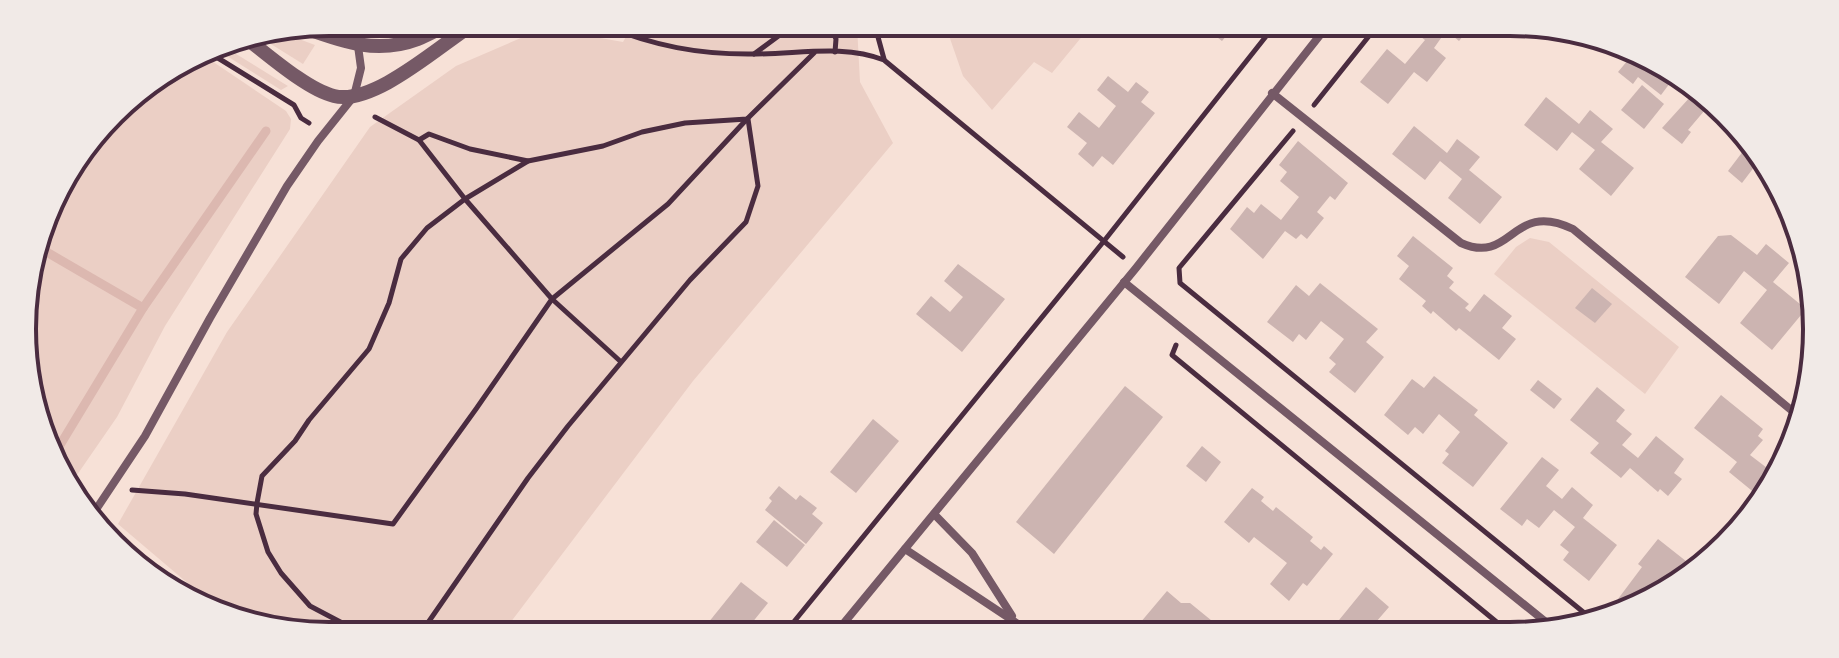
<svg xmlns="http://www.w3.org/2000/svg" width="1839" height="658" viewBox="0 0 1839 658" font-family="'Noto Sans',sans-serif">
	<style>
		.green { fill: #ebcfc5 }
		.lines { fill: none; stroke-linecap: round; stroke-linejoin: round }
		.stream { stroke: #dcb8b0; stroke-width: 9 }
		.building { fill: #ccb4b1 }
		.path { stroke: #4a2c40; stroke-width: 5 }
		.minor { stroke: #755966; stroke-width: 8 }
		.tertiary { stroke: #755966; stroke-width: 14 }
		.rim { fill: none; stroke: #4a2c40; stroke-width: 4 }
	</style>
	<rect width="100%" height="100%" fill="#f7e1d7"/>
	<g class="green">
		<path d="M 627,24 L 857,26 L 860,82 L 893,143 L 693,381 L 507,627 L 250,626 L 224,614 L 118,524 L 227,332 L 370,127 L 456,66 L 544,28 L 623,42 L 631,28 Z"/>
		<path d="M 946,27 L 1089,28 L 1052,73 L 1034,62 L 992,110 L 963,76 Z"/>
		<path d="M 280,32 L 315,45 L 303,64 L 258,36 Z"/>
		<path d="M 220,44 L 283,83 L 288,86 L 281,90 L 211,46 Z"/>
		<path d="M 200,53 L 286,111 L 291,119 L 290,129 L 165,326 L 117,417 L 68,488 L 32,408 L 25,289 L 54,193 L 126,98 Z"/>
		<path d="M 1530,238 L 1549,242 L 1679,347 L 1645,394 L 1494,274 L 1516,247 Z"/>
	</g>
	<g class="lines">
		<g class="stream">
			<path d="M 38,247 L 143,308"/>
			<path d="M 54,455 L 143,308 L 266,131"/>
		</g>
	</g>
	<g class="building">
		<path d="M 1191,29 L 1232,29 L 1222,41 L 1208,30 L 1202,38 Z"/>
		<path d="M 1413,31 L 1446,31 L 1434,48 L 1446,58 L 1427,82 L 1414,72 L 1388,104 L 1360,82 L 1387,49 L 1405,64 L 1425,40 Z"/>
		<path d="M 1447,31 L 1467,31 L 1459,41 Z"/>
		<path d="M 1633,54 L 1676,75 L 1661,95 L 1638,77 L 1633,84 L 1618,72 Z"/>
		<path d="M 1108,76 L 1128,92 L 1136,82 L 1149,92 L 1141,102 L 1155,113 L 1113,165 L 1102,156 L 1093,167 L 1078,154 L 1087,143 L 1067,127 L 1079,112 L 1099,128 L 1116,106 L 1097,90 Z"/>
		<path d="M 1687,81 L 1697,85 L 1717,109 L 1712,115 L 1705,110 L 1688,130 L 1691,132 L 1682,144 L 1662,128 L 1691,96 L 1689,93 L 1693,87 Z"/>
		<path d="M 1642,85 L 1664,104 L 1644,129 L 1621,110 Z"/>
		<path d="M 1546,97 L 1579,124 L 1590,110 L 1613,129 L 1601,142 L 1634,168 L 1611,196 L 1579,169 L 1595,150 L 1572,132 L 1557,151 L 1524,125 Z"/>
		<path d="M 1414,126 L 1447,153 L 1457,139 L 1480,157 L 1469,170 L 1502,197 L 1480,224 L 1448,198 L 1462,179 L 1440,161 L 1425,180 L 1392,154 Z"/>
		<path d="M 1298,141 L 1348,183 L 1335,200 L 1330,196 L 1317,212 L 1324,218 L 1307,239 L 1301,234 L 1296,239 L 1285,231 L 1263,259 L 1230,229 L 1247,207 L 1254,213 L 1261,204 L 1281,220 L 1299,197 L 1280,181 L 1287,172 L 1279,165 Z"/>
		<path d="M 1747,146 L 1761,158 L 1742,183 L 1728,171 Z"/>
		<path d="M 1731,235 L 1757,255 L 1766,244 L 1789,263 L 1773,282 L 1806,309 L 1772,350 L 1740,323 L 1767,290 L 1744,271 L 1719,304 L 1685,277 L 1718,236 Z"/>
		<path d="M 1413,236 L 1453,268 L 1447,276 L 1454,282 L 1449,288 L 1469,304 L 1465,308 L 1470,312 L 1484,294 L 1512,316 L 1502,328 L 1516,339 L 1499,360 L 1459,328 L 1456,331 L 1433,311 L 1431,314 L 1422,306 L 1426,301 L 1399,279 L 1409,266 L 1397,256 Z"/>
		<path d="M 958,264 L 1005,299 L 962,352 L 916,314 L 931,296 L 950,312 L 956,305 L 963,297 L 944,281 Z"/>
		<path d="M 1320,283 L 1378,329 L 1366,342 L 1384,357 L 1355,393 L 1329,372 L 1336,364 L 1329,358 L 1344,339 L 1321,321 L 1306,340 L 1299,334 L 1293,342 L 1267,322 L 1296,285 L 1309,296 Z"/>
		<path d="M 1592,288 L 1612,304 L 1595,323 L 1575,308 Z"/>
		<path d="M 1434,376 L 1478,410 L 1474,415 L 1508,443 L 1473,487 L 1442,463 L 1449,454 L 1445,451 L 1460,432 L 1439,414 L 1423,434 L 1415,427 L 1408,435 L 1384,415 L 1412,379 L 1424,388 Z"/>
		<path d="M 1538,380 L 1562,399 L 1554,409 L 1530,390 Z"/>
		<path d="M 1125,386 L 1163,417 L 1054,554 L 1016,522 Z"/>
		<path d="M 1597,387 L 1625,410 L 1616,421 L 1632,434 L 1622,445 L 1638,458 L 1656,436 L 1684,459 L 1674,473 L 1682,479 L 1668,496 L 1660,489 L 1658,492 L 1630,468 L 1621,478 L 1590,453 L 1599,443 L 1570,420 Z"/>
		<path d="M 1721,395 L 1763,429 L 1758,436 L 1763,440 L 1750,455 L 1771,471 L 1781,458 L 1785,461 L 1776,483 L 1762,499 L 1729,472 L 1737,462 L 1694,428 Z"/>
		<path d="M 873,419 L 899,441 L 856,493 L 830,472 Z"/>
		<path d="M 1202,446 L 1221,462 L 1206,482 L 1186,466 Z"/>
		<path d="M 1542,457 L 1559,470 L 1546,486 L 1562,499 L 1572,487 L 1593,505 L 1583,518 L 1617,545 L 1589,581 L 1563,560 L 1569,552 L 1560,545 L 1575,527 L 1554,510 L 1539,528 L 1527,519 L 1522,526 L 1500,509 Z"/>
		<path d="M 779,486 L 796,500 L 800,495 L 817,508 L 812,514 L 823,523 L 806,544 L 765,510 L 772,501 L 769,498 Z"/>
		<path d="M 1252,488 L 1264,497 L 1261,501 L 1273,511 L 1276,507 L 1313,537 L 1310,541 L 1321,550 L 1324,546 L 1333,554 L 1307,586 L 1303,583 L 1289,601 L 1270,584 L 1287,563 L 1254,537 L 1249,543 L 1224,522 Z"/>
		<path d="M 774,520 L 805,545 L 787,567 L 756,542 Z"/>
		<path d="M 1658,539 L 1696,569 L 1709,553 L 1715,557 L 1645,605 L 1625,611 L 1615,603 L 1642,567 L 1638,564 Z"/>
		<path d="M 741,582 L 768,603 L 747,629 L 704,628 Z"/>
		<path d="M 1366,587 L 1389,607 L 1376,622 L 1381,627 L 1384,624 L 1394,632 L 1344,632 L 1335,625 Z"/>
		<path d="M 1167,591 L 1181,603 L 1190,603 L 1217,625 L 1212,631 L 1141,631 L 1145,626 L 1140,623 Z"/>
	</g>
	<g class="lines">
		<g class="path">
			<path d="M 600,24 C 654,46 699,55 756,54 C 799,54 844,44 884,60 L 1123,257"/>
			<path d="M 830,26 L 836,39 L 835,52"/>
			<path d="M 875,26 L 884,59"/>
			<path d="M 205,50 L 294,105 L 301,118 L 309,123"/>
			<path d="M 754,54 L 792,26"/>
			<path d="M 1314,105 L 1373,31"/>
			<path d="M 375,117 L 419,140 L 465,199 L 552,299 L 620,361"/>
			<path d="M 1293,131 L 1179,268 L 1180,283 L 1593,620"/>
			<path d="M 419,140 L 429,134 L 470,149 L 528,161"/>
			<path d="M 1176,345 L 1172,355 L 1510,633"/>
			<path d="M 132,490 L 185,494 L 393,524 L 476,409 L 552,299 L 668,204 L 747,119"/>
			<path d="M 348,626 L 310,606 L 281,573 L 268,552 L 256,514 L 257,503 L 262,476 L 295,441 L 309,420 L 369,349 L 389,303 L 401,259 L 427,228 L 465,199 L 528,161 L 603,146 L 642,132 L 685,123 L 747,119 L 814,53"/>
			<path d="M 406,627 L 425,624"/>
			<path d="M 425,627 L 528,478 L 568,426 L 690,280 L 746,222 L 758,186 L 748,119"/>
			<path d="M 788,629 L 1104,241 L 1271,30"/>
		</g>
		<g class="minor">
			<path d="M 1272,93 L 1461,243 C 1513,266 1511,199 1573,229 L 1802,419"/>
			<path d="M 1124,282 L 1557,631"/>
			<path d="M 934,514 L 972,553 L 1012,616"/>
			<path d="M 91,517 L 145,436 L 210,318 L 287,186 L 318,141 L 354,96 L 361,68 L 358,46"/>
			<path d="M 905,549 L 1027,630"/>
			<path d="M 839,629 L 1136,268 L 1324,30"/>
		</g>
		<g class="tertiary">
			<path d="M 302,27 C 341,41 376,55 418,39 C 429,34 440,28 452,23"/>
			<path d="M 246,38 C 268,55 308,90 334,96 C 374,106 441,44 475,23"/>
		</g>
	</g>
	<path d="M0 0H1839V658H0ZM329 36H1510A293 293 0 0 1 1803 329V329A293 293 0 0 1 1510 622H329A293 293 0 0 1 36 329V329A293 293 0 0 1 329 36Z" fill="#f1eae7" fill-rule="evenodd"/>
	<path class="rim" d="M329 36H1510A293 293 0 0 1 1803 329V329A293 293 0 0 1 1510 622H329A293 293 0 0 1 36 329V329A293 293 0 0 1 329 36Z"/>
</svg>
